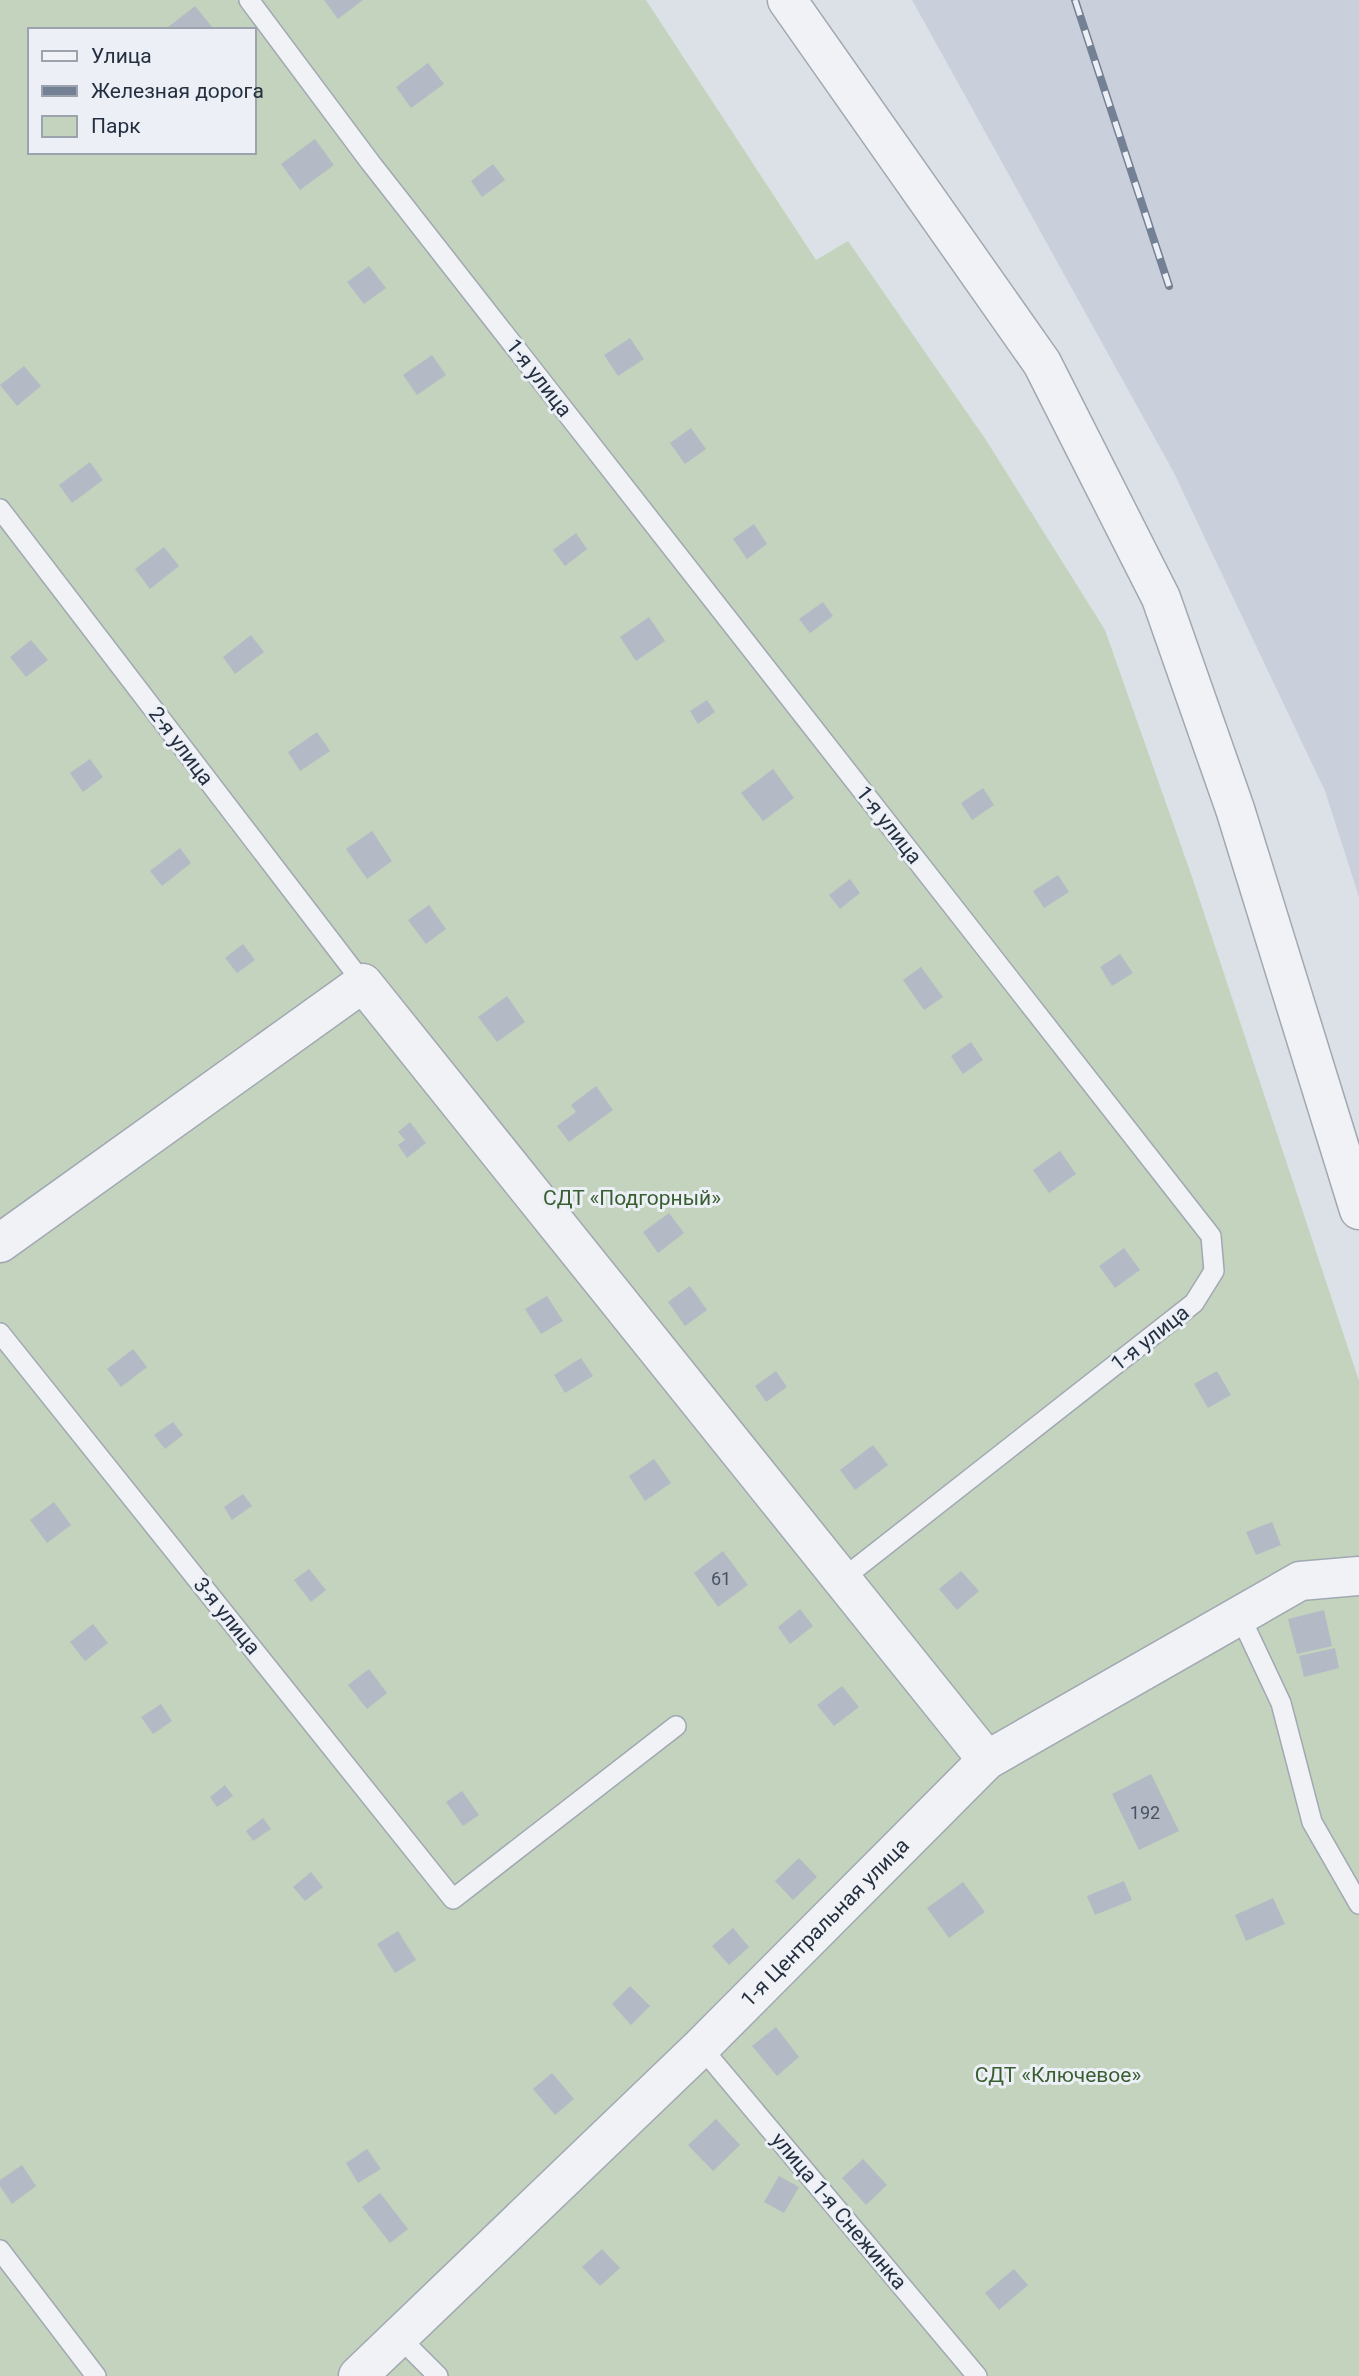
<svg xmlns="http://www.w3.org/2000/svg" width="1359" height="2376" viewBox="0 0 1359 2376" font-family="Roboto,sans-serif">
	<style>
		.built { fill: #cad0db }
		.green { fill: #c3d3bd; fill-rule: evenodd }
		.building { fill: #b3bac6 }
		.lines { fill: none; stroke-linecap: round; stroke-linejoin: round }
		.service-casing { stroke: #a1a8b2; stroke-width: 22 }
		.minor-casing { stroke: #a1a8b2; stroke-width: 41 }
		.service { stroke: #f0f2f6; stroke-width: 19 }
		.minor { stroke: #f0f2f6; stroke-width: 38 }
		.rail-casing { stroke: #748194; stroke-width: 8 }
		.rail { stroke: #ecf0f6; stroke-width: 5; stroke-dasharray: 16; stroke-linecap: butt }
		.labels { text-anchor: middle; stroke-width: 6; stroke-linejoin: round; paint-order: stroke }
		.number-label { font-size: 18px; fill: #485262 }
		.street-label { font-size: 21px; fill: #242f40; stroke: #ecf0f6 }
		.park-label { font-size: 21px; fill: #395e30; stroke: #ecf0f6 }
	</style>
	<rect width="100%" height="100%" fill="#dce1e8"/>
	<path class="built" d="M 912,0 L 1359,0 L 1359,897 L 1325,791 L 1173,471 Z"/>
	<path class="green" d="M 0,0 L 646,0 L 816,260 L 848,241 L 986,440 L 1105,630 L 1192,877 L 1359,1381 L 1359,2376 L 0,2376 ZM 30,30 L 254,30 L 254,152 L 30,152 Z"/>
	<g class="building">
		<path d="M 324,0 L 363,0 L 338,19 Z"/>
		<path d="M 195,6 L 213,28 L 169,30 L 167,28 Z"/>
		<path d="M 428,63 L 444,84 L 411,108 L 396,87 Z"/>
		<path d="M 315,139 L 334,165 L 300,190 L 281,164 Z"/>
		<path d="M 493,164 L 505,180 L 482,197 L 471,181 Z"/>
		<path d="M 369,266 L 386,288 L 364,304 L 347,282 Z"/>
		<path d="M 630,338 L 644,359 L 618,376 L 604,355 Z"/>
		<path d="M 432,355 L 446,375 L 417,395 L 403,375 Z"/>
		<path d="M 24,366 L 41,386 L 17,406 L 0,385 Z"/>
		<path d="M 691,428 L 706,449 L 685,464 L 670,443 Z"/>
		<path d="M 90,462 L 103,480 L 72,503 L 59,485 Z"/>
		<path d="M 754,524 L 767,544 L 747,559 L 733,539 Z"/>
		<path d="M 576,533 L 587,549 L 565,566 L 553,550 Z"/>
		<path d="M 164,547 L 179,566 L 150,589 L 135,569 Z"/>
		<path d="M 823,602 L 833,616 L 810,633 L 799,619 Z"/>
		<path d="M 649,617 L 665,641 L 636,661 L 620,637 Z"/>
		<path d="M 251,635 L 264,652 L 235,674 L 223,657 Z"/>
		<path d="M 31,640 L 48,660 L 26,677 L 10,657 Z"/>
		<path d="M 707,700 L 715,712 L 698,724 L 690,711 Z"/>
		<path d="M 317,732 L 330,751 L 300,771 L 288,752 Z"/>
		<path d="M 90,759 L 103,777 L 83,792 L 70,773 Z"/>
		<path d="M 773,769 L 794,798 L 763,821 L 741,793 Z"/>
		<path d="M 983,788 L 994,805 L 972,820 L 961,803 Z"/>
		<path d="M 372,831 L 392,861 L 367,879 L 346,849 Z"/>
		<path d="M 180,848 L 191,863 L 162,886 L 150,871 Z"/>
		<path d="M 1058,875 L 1069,892 L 1044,908 L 1033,891 Z"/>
		<path d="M 850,879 L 860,893 L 840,909 L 829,895 Z"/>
		<path d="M 429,905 L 446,929 L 426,944 L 408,920 Z"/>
		<path d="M 243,944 L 255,960 L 237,973 L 225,958 Z"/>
		<path d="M 1120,954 L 1133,973 L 1112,986 L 1100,967 Z"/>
		<path d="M 921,967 L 943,997 L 924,1010 L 903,980 Z"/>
		<path d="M 507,996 L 525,1022 L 497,1042 L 478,1017 Z"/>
		<path d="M 971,1042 L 983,1060 L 963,1074 L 951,1056 Z"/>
		<path d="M 596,1086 L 613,1110 L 569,1142 L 557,1126 L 576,1112 L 571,1105 Z"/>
		<path d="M 410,1122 L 426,1143 L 407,1158 L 398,1145 L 405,1140 L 398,1132 Z"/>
		<path d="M 1060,1151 L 1076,1174 L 1049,1193 L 1033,1170 Z"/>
		<path d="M 669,1213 L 684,1233 L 658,1253 L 643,1232 Z"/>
		<path d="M 1124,1248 L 1140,1270 L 1115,1288 L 1099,1266 Z"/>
		<path d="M 690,1286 L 707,1310 L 685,1326 L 668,1302 Z"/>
		<path d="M 547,1296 L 563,1321 L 541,1334 L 525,1309 Z"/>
		<path d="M 133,1349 L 147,1367 L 121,1387 L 107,1369 Z"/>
		<path d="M 581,1358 L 593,1376 L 565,1393 L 554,1375 Z"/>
		<path d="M 776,1371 L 787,1387 L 766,1402 L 755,1386 Z"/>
		<path d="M 1217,1371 L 1231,1395 L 1208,1408 L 1194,1384 Z"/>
		<path d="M 173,1422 L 183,1435 L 165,1449 L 154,1435 Z"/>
		<path d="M 873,1445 L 888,1465 L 855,1490 L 840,1470 Z"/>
		<path d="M 654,1459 L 671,1483 L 645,1501 L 629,1476 Z"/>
		<path d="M 243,1494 L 252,1506 L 232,1520 L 224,1507 Z"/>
		<path d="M 54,1502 L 71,1525 L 47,1543 L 30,1520 Z"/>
		<path d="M 1272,1522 L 1281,1545 L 1256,1555 L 1246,1532 Z"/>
		<path d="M 723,1551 L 748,1585 L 718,1607 L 694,1573 Z"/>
		<path d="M 309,1569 L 326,1590 L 311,1602 L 294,1580 Z"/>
		<path d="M 961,1571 L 979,1591 L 957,1610 L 939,1589 Z"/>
		<path d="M 800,1609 L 813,1626 L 790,1644 L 778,1627 Z"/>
		<path d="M 1324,1610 L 1332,1646 L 1297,1654 L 1288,1619 Z"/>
		<path d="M 93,1624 L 108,1643 L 85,1661 L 70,1642 Z"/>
		<path d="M 1335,1648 L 1339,1668 L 1304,1677 L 1299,1656 Z"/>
		<path d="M 369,1669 L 387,1693 L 367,1709 L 348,1685 Z"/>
		<path d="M 842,1686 L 859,1707 L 834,1726 L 817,1705 Z"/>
		<path d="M 161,1704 L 172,1721 L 153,1734 L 141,1717 Z"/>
		<path d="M 1151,1774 L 1179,1831 L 1139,1850 L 1112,1794 Z"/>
		<path d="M 225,1785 L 233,1796 L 217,1807 L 210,1797 Z"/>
		<path d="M 462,1791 L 479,1815 L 463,1826 L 446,1802 Z"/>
		<path d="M 263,1818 L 271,1829 L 253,1841 L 246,1831 Z"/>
		<path d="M 799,1858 L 817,1877 L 793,1900 L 775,1881 Z"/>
		<path d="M 311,1872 L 323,1887 L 305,1901 L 293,1887 Z"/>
		<path d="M 1124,1881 L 1132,1900 L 1095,1915 L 1087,1896 Z"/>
		<path d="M 963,1882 L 985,1912 L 949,1938 L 927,1908 Z"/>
		<path d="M 1273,1898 L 1285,1924 L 1246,1941 L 1235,1915 Z"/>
		<path d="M 733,1928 L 749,1947 L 729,1965 L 712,1946 Z"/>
		<path d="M 398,1931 L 416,1960 L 395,1973 L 377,1944 Z"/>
		<path d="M 630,1986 L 650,2006 L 631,2025 L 612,2004 Z"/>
		<path d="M 776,2027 L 799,2057 L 777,2076 L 752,2046 Z"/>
		<path d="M 552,2073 L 574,2099 L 555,2115 L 533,2089 Z"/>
		<path d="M 716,2119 L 740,2145 L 713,2171 L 688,2145 Z"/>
		<path d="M 367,2149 L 381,2169 L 358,2183 L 346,2163 Z"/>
		<path d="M 863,2159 L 887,2185 L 866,2205 L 842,2178 Z"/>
		<path d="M 22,2165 L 36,2186 L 12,2204 L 0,2186 L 0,2180 Z"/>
		<path d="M 779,2176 L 799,2187 L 784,2213 L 764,2202 Z"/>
		<path d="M 380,2193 L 408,2229 L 390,2243 L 362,2207 Z"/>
		<path d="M 602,2249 L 620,2268 L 600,2286 L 582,2267 Z"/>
		<path d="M 1014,2269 L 1028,2285 L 999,2310 L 985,2293 Z"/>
	</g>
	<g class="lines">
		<defs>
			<g id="service">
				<path d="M 249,0 L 370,162 L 1211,1236 L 1214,1271 L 1194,1303 L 841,1580"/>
				<path d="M 0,509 L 363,983"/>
				<path d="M 0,1333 L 453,1899 L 676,1726"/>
				<path d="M 1240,1616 L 1281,1703 L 1312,1822 L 1359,1904"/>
				<path d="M 701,2047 L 977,2376"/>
				<path d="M 0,2250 L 96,2376"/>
				<path d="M 399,2337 L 438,2376"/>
			</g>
			<g id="minor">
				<path d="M 787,0 L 1042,363 L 1161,598 L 1235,809 L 1359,1210"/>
				<path d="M 0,1243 L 363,983 L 987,1760"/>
				<path id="s1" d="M 358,2376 L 701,2047 L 987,1760 L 1300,1581 L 1359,1576"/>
			</g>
		</defs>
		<use href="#service" class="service-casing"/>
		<use href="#minor" class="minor-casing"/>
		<use href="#service" class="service"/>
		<use href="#minor" class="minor"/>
		<defs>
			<path id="rail" d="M 1075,0 L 1169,286"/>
		</defs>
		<use href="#rail" class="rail-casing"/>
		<use href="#rail" class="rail"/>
	</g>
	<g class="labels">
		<g class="number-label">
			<text x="721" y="1585">61</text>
			<text x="1145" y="1819">192</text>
		</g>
		<g class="street-label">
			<text transform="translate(539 378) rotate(52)" y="7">1-я улица</text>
			<text transform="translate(181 746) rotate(53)" y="7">2-я улица</text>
			<text transform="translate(889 825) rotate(52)" y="7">1-я улица</text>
			<text transform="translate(1150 1338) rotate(-38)" y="7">1-я улица</text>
			<text transform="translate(227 1616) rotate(51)" y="7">3-я улица</text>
			<text dy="7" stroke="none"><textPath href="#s1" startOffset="651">1-я Центральная улица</textPath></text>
			<text transform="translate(839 2211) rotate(50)" y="7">улица 1-я Снежинка</text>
		</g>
		<g class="park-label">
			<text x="632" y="1205">СДТ «Подгорный»</text>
			<text x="1058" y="2082">СДТ «Ключевое»</text>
		</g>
	</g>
	<rect x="28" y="28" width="228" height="126" fill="#ecf0f6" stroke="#9ca3ad" stroke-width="2"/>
	<rect x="42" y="51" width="35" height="10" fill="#f0f2f6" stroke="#9ca3ad" stroke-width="2"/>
	<text x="91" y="63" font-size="21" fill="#242f40">Улица</text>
	<rect x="42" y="86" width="35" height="10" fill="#748194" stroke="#9ca3ad" stroke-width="2"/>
	<text x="91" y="98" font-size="21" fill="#242f40">Железная дорога</text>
	<rect x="42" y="116" width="35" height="21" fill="#c3d3bd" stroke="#9ca3ad" stroke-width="2"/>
	<text x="91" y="133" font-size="21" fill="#242f40">Парк</text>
</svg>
